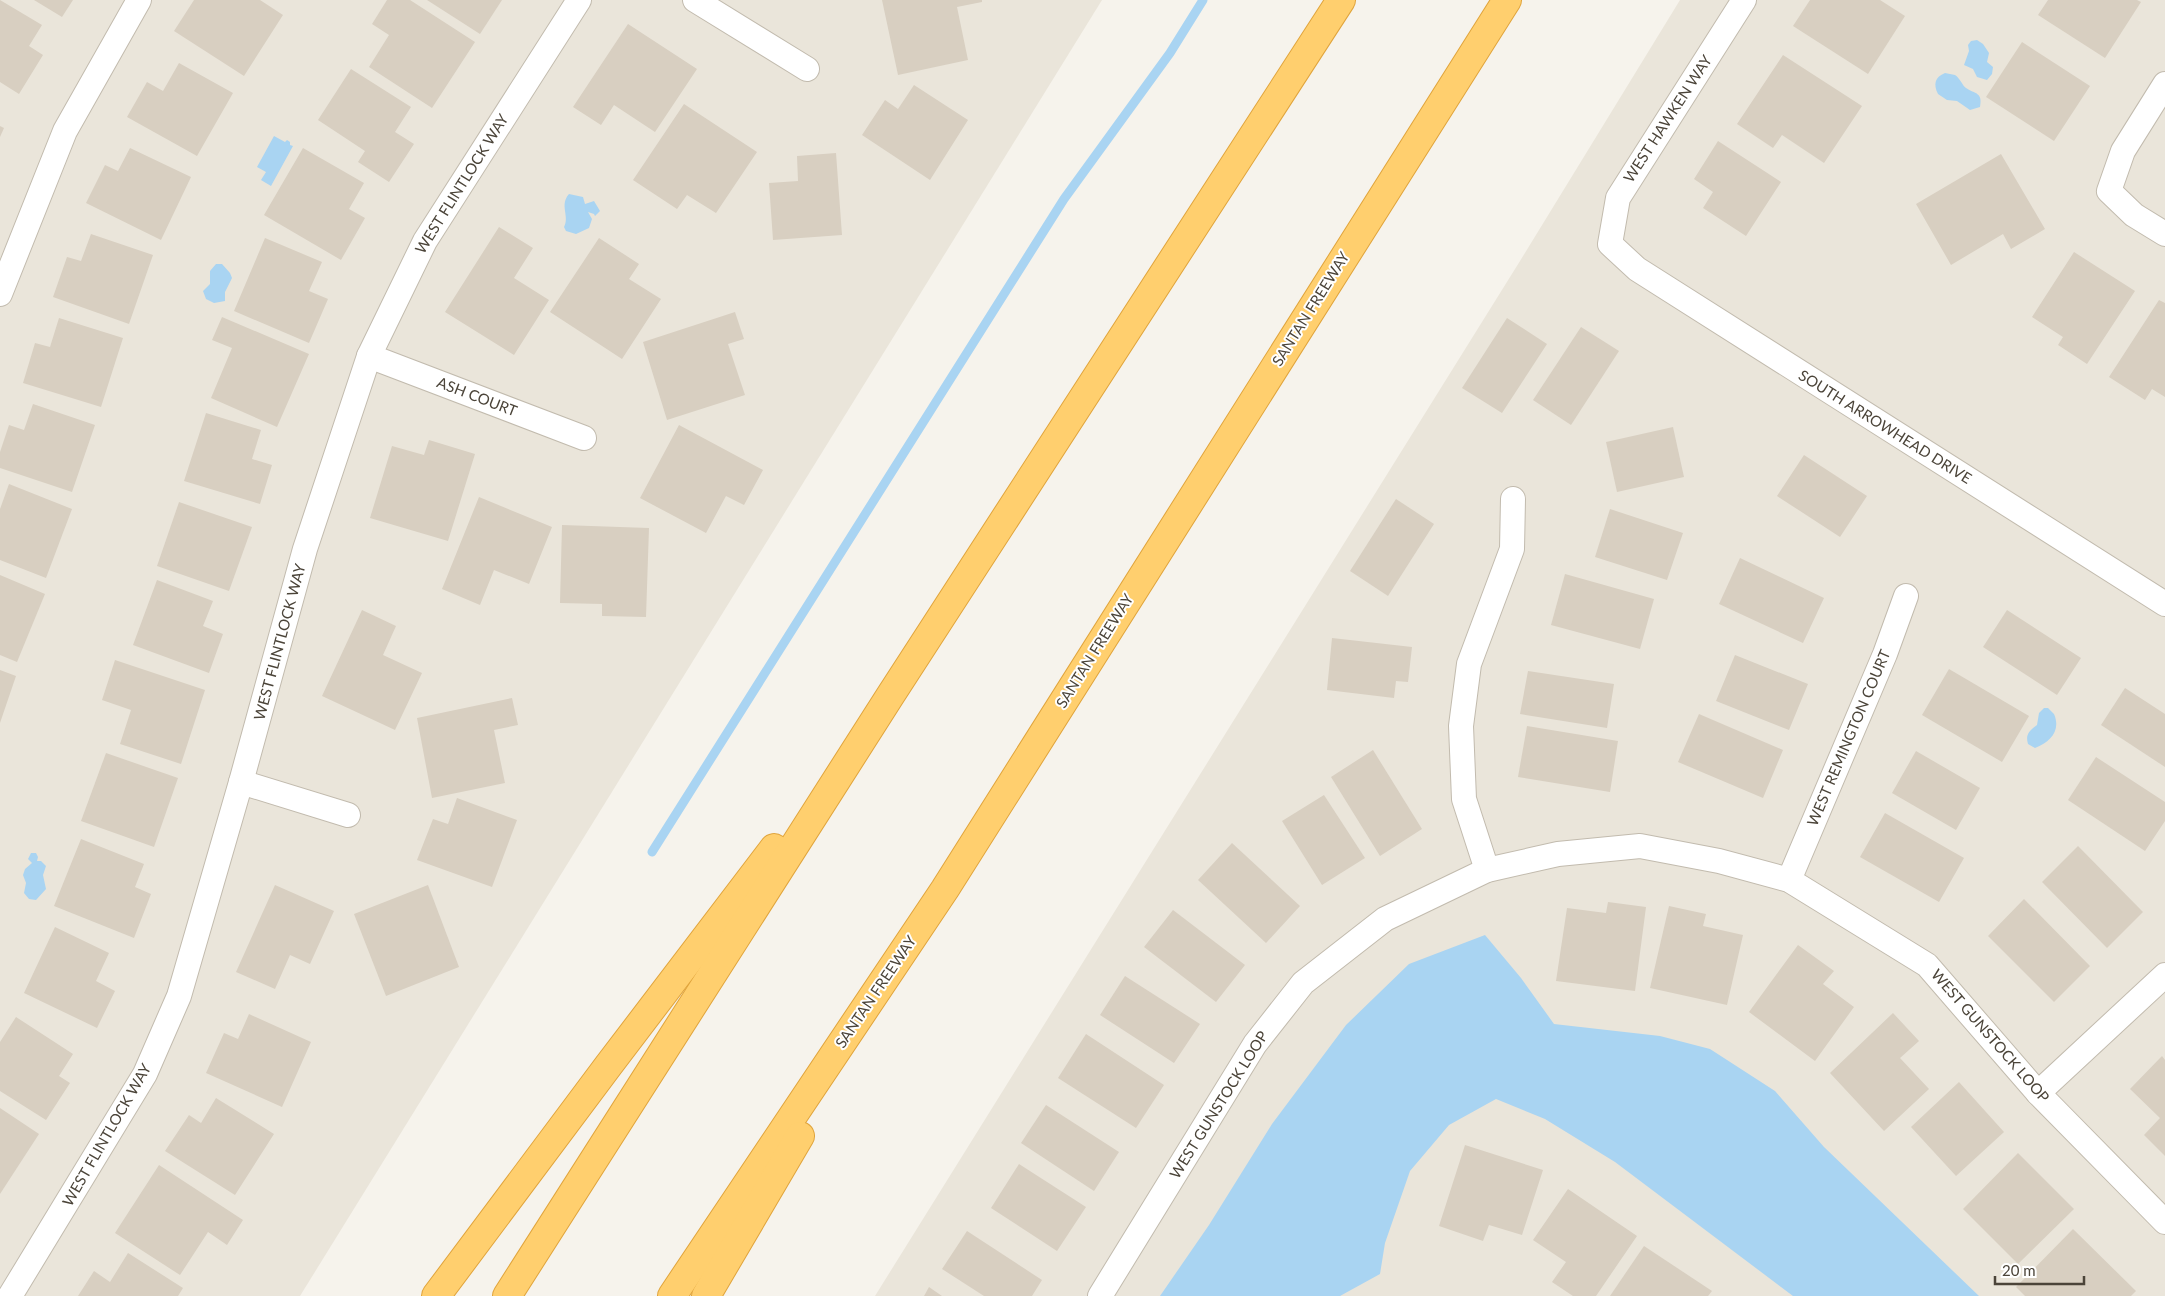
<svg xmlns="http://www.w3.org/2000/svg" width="2165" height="1296" viewBox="0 0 2165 1296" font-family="Lato,sans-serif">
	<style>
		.residential { fill: #eae5da }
		.water { fill: #a9d4f2 }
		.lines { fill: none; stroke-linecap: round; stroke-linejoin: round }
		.stream { stroke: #a9d4f2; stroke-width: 9 }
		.building { fill: #d8cfc1 }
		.minor-casing { stroke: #c2bbae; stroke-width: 26 }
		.motorway-casing { stroke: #e0a43c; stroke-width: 30 }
		.minor { stroke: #fff; stroke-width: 24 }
		.motorway { stroke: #ffcf6e; stroke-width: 28 }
		.labels { text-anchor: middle; stroke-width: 4; stroke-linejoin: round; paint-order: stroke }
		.street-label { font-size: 15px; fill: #4b4439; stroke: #fff }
	</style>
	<rect width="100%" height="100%" fill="#f6f3ec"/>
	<g class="residential">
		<path d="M 0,0 L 1102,0 L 300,1296 L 0,1296 Z"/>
		<path d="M 1680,0 L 2165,0 L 2165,1296 L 875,1296 L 1520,261 Z"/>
	</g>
	<g class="water">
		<path d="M 1977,40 L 1983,44 L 1989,53 L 1987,62 L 1993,67 L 1992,74 L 1987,80 L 1977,77 L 1973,69 L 1964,65 L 1969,51 L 1968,45 L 1971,41 Z"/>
		<path d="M 1945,73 L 1955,75 C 1960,78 1962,85 1966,88 C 1975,94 1983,92 1980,107 L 1970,110 L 1957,101 L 1947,100 L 1938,94 C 1933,84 1935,77 1945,73 Z"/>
		<path d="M 274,136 L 285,142 L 287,140 L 290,142 L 290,145 L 293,146 L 271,186 L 261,180 L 266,172 L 257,167 Z"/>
		<path d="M 569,194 L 583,197 L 585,204 L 594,201 L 600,211 L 595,216 L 594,214 L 588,212 L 592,219 L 589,228 L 576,234 L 566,231 L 564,227 C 570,216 559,205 569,194 Z"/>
		<path d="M 216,264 L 222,264 L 230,273 L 232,278 L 225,292 L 225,301 L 214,303 L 206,299 L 203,291 L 210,284 L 210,271 Z"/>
		<path d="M 2044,708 L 2048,708 L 2054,714 C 2061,730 2051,742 2035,748 L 2028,744 C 2025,734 2030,730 2037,725 L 2039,713 Z"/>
		<path d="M 31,853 L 36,853 L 38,857 L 37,861 L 41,861 L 46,866 L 43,875 L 46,889 L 36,900 L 29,899 L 24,893 L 26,883 L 23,875 L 25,869 L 32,863 L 28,859 Z"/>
		<path d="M 1485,935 L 1521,978 L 1554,1024 L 1660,1036 L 1710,1049 L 1775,1091 L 1824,1147 L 1979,1296 L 1793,1296 L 1615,1162 L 1545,1119 L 1496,1099 L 1449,1125 L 1410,1171 L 1385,1243 L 1380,1274 L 1340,1296 L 1160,1296 L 1209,1225 L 1272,1124 L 1346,1025 L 1409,964 Z"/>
	</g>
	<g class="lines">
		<path class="stream" d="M 652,852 L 1064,199 L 1170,53 L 1203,0"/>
	</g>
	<g class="building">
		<path d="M 0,0 L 42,25 L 29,46 L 43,55 L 19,94 L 0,82 Z"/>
		<path d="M 34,0 L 73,0 L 62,17 Z"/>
		<path d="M 194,0 L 260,0 L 283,15 L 244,76 L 174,31 Z"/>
		<path d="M 387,0 L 410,0 L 475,42 L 432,108 L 369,67 L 389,35 L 372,24 Z"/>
		<path d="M 427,0 L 502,0 L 480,34 Z"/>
		<path d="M 882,0 L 982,0 L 982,2 L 957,7 L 968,60 L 898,75 Z"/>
		<path d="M 1810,0 L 1880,0 L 1905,16 L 1868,74 L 1793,26 Z"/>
		<path d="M 2048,0 L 2137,0 L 2141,2 L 2105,58 L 2038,15 Z"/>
		<path d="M 628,24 L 697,69 L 655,132 L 614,105 L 601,125 L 573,107 Z"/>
		<path d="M 2022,42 L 2090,86 L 2054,141 L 1986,97 Z"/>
		<path d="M 1783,55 L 1862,106 L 1824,163 L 1782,135 L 1773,148 L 1737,124 Z"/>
		<path d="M 179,63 L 233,93 L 197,156 L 127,117 L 147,82 L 163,91 Z"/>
		<path d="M 351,69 L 411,107 L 395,132 L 414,144 L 389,182 L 358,162 L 365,151 L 318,120 Z"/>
		<path d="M 914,85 L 968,120 L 930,180 L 862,135 L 885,100 L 898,109 Z"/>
		<path d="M 684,104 L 757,152 L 716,213 L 687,195 L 677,209 L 633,180 Z"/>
		<path d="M 0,126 L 4,128 L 0,137 Z"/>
		<path d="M 1718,141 L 1781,182 L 1746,236 L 1703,208 L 1713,192 L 1694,179 Z"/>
		<path d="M 130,148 L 191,177 L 161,240 L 86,203 L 105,165 L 118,171 Z"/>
		<path d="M 303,148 L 364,183 L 349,209 L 365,218 L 341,260 L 264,215 Z"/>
		<path d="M 836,153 L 842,235 L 773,240 L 769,183 L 798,181 L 797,156 Z"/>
		<path d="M 2001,154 L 2045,229 L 2011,249 L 2003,234 L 1951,265 L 1916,204 Z"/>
		<path d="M 499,227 L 533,248 L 514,278 L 549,300 L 514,355 L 445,312 Z"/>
		<path d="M 91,234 L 153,255 L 129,324 L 53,297 L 67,257 L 81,261 Z"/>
		<path d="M 265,238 L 322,262 L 309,291 L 328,299 L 309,343 L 234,311 Z"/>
		<path d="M 599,238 L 639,264 L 629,279 L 661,299 L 622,359 L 550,312 Z"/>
		<path d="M 2074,252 L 2135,291 L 2087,364 L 2058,345 L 2063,337 L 2032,317 Z"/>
		<path d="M 2159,300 L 2165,303 L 2165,397 L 2152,389 L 2145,400 L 2109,377 Z"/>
		<path d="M 735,312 L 744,339 L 728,344 L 745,395 L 667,420 L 643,342 Z"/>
		<path d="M 222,317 L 309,354 L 277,427 L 211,398 L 232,348 L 212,340 Z"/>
		<path d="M 59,318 L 123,338 L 101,407 L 23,383 L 35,343 L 50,347 Z"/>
		<path d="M 1507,318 L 1547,344 L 1502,413 L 1462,388 Z"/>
		<path d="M 1581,327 L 1619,351 L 1571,425 L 1533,400 Z"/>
		<path d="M 33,404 L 95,425 L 72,492 L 0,468 L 0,452 L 9,425 L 24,430 Z"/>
		<path d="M 206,413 L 261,430 L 252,459 L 272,465 L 260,504 L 184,481 Z"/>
		<path d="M 679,425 L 763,470 L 744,505 L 726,496 L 706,533 L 640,498 Z"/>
		<path d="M 1673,427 L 1684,477 L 1617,492 L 1606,442 Z"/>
		<path d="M 429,440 L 475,454 L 448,541 L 370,518 L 392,446 L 424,455 Z"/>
		<path d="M 1804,455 L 1867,496 L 1840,537 L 1777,496 Z"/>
		<path d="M 9,484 L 72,509 L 46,578 L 0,560 L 0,509 Z"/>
		<path d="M 479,497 L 552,527 L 529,584 L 494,570 L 480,605 L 442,589 Z"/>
		<path d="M 1396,499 L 1434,524 L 1388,596 L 1350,571 Z"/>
		<path d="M 179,502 L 252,527 L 229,591 L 157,566 Z"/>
		<path d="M 1610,509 L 1683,533 L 1667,580 L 1595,557 Z"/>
		<path d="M 562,525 L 649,528 L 646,617 L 602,616 L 602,604 L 560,603 Z"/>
		<path d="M 1740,558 L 1824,598 L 1803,643 L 1719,604 Z"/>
		<path d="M 1565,574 L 1654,599 L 1640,649 L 1551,625 Z"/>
		<path d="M 0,575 L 45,594 L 17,662 L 0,655 Z"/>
		<path d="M 157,580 L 213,601 L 203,626 L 223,634 L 209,673 L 133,645 Z"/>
		<path d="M 362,610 L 396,626 L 383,655 L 422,673 L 395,730 L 322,696 Z"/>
		<path d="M 2007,610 L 2081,658 L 2057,695 L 1983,647 Z"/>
		<path d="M 1332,638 L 1412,647 L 1408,682 L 1396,681 L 1394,698 L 1327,690 Z"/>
		<path d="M 1735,655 L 1808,684 L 1789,730 L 1716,701 Z"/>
		<path d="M 115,660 L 205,690 L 181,764 L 120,744 L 131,710 L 102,700 Z"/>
		<path d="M 1949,669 L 2029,716 L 2002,762 L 1922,715 Z"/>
		<path d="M 0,670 L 16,676 L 0,723 Z"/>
		<path d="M 1528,671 L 1614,684 L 1607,728 L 1520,714 Z"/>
		<path d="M 2125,688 L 2165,714 L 2165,767 L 2101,725 Z"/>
		<path d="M 512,698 L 518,725 L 494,730 L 505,783 L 432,798 L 417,718 Z"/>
		<path d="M 1699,714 L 1783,750 L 1763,798 L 1678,762 Z"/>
		<path d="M 1527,726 L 1618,741 L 1610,792 L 1518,777 Z"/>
		<path d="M 1373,750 L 1422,829 L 1380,856 L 1331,777 Z"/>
		<path d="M 1916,751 L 1980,788 L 1956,830 L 1892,793 Z"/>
		<path d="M 106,753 L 178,778 L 154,847 L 81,821 Z"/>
		<path d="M 2096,757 L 2165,802 L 2165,821 L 2145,851 L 2068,800 Z"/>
		<path d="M 1324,795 L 1365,858 L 1322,885 L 1282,821 Z"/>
		<path d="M 457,798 L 517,820 L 492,887 L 417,860 L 433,819 L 448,824 Z"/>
		<path d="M 1885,813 L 1964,858 L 1939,902 L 1860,857 Z"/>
		<path d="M 81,839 L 144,864 L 135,887 L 151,894 L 134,938 L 54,906 Z"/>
		<path d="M 1232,843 L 1300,906 L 1266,943 L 1198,880 Z"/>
		<path d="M 2078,846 L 2143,912 L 2107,948 L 2042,882 Z"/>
		<path d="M 275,885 L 334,911 L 310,964 L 290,955 L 275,989 L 236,972 Z"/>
		<path d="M 428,885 L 459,967 L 386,996 L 354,914 Z"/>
		<path d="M 2024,899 L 2090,966 L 2054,1002 L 1988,936 Z"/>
		<path d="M 1608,902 L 1646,907 L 1635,991 L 1556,981 L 1567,908 L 1606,913 Z"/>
		<path d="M 1669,906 L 1706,914 L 1703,926 L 1743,935 L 1727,1005 L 1650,988 Z"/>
		<path d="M 1173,910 L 1245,965 L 1216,1002 L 1144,947 Z"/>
		<path d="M 55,927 L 109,953 L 96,981 L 115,991 L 97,1028 L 24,993 Z"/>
		<path d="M 1798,945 L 1834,971 L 1823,984 L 1854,1007 L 1815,1061 L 1749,1012 Z"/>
		<path d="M 1125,976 L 1200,1024 L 1174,1063 L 1100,1015 Z"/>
		<path d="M 1893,1013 L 1919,1041 L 1900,1058 L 1929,1089 L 1884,1131 L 1830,1073 Z"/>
		<path d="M 249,1014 L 311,1042 L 282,1107 L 206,1073 L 224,1033 L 238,1039 Z"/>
		<path d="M 16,1017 L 73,1054 L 59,1076 L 70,1083 L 46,1120 L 0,1091 L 0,1042 Z"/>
		<path d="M 1086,1034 L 1164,1085 L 1136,1128 L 1058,1078 Z"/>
		<path d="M 2162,1056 L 2165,1060 L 2165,1156 L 2144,1135 L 2160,1118 L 2130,1089 Z"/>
		<path d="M 1959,1082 L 2004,1132 L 1956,1176 L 1911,1127 Z"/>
		<path d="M 216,1098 L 274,1134 L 235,1195 L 165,1151 L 189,1115 L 201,1123 Z"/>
		<path d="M 1046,1105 L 1119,1152 L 1094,1191 L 1021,1143 Z"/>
		<path d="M 0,1108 L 39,1134 L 0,1194 Z"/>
		<path d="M 1465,1145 L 1543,1170 L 1522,1235 L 1489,1225 L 1483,1241 L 1439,1226 Z"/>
		<path d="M 2018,1153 L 2074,1209 L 2018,1264 L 1963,1209 Z"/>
		<path d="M 1019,1164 L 1086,1207 L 1057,1251 L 991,1208 Z"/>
		<path d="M 159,1165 L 243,1220 L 227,1245 L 208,1232 L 180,1275 L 115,1233 Z"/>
		<path d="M 1568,1189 L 1637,1236 L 1596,1296 L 1573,1296 L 1552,1282 L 1566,1262 L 1533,1240 Z"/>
		<path d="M 2073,1229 L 2136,1291 L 2131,1296 L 2025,1296 L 2016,1287 Z"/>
		<path d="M 967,1231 L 1042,1280 L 1032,1296 L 984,1296 L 942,1269 Z"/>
		<path d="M 1644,1246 L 1712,1291 L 1708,1296 L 1610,1296 Z"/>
		<path d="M 128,1253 L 183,1288 L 178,1296 L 78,1296 L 94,1271 L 110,1282 Z"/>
		<path d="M 929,1287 L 942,1296 L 924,1296 Z"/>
	</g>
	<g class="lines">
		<defs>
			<g id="minor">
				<path d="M 695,0 L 807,69"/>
				<path d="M 1744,0 L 1618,198 L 1610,244 L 1637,269 L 2165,604"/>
				<path d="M 2165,84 L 2123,151 L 2109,191 L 2134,215 L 2165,234"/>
				<path d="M 0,294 L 65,131 L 139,0"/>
				<path d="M 369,356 L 584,438"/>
				<path d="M 241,782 L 348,815"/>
				<path d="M 1487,870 L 1464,799 L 1461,726 L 1469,664 L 1512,549 L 1513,499"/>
				<path d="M 1789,880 L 1885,654 L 1906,596"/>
				<path d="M 2038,1093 L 2165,975"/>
				<path d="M 10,1296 L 145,1074 L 179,996 L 241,782 L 305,549 L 369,356 L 425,241 L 579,0"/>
				<path d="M 1100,1296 L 1255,1044 L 1303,983 L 1385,919 L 1487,870 L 1558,854 L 1640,846 L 1719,861 L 1789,880 L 1927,965 L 2038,1093 L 2165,1222"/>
			</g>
			<g id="motorway">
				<path d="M 436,1296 L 608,1066 L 774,848"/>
				<path d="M 507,1296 L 890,696 L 1341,0"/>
				<path d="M 672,1296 L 945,889 L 1507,0"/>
				<path d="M 706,1296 L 800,1136"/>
			</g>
		</defs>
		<use href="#minor" class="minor-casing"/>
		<use href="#motorway" class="motorway-casing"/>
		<use href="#minor" class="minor"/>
		<use href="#motorway" class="motorway"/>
	</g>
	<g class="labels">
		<g class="street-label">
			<text transform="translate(1668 119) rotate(-57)" y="5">WEST HAWKEN WAY</text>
			<text transform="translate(462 184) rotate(-58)" y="5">WEST FLINTLOCK WAY</text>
			<text transform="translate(1311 309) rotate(-58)" y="5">SANTAN FREEWAY</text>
			<text transform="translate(477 397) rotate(21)" y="5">ASH COURT</text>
			<text transform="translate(1885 427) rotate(32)" y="5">SOUTH ARROWHEAD DRIVE</text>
			<text transform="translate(280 642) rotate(-75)" y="5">WEST FLINTLOCK WAY</text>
			<text transform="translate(1095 651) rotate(-58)" y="5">SANTAN FREEWAY</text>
			<text transform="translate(1849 738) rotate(-67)" y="5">WEST REMINGTON COURT</text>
			<text transform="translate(876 992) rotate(-56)" y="5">SANTAN FREEWAY</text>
			<text transform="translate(1990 1036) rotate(49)" y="5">WEST GUNSTOCK LOOP</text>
			<text transform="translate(1219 1105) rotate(-58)" y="5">WEST GUNSTOCK LOOP</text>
			<text transform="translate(107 1135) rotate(-60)" y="5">WEST FLINTLOCK WAY</text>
		</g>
	</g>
	<path d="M1995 1276v8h89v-8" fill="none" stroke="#4b4439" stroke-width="2.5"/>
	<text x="2002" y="1276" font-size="15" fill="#4b4439" stroke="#ffffff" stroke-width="4" paint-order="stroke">20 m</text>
</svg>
